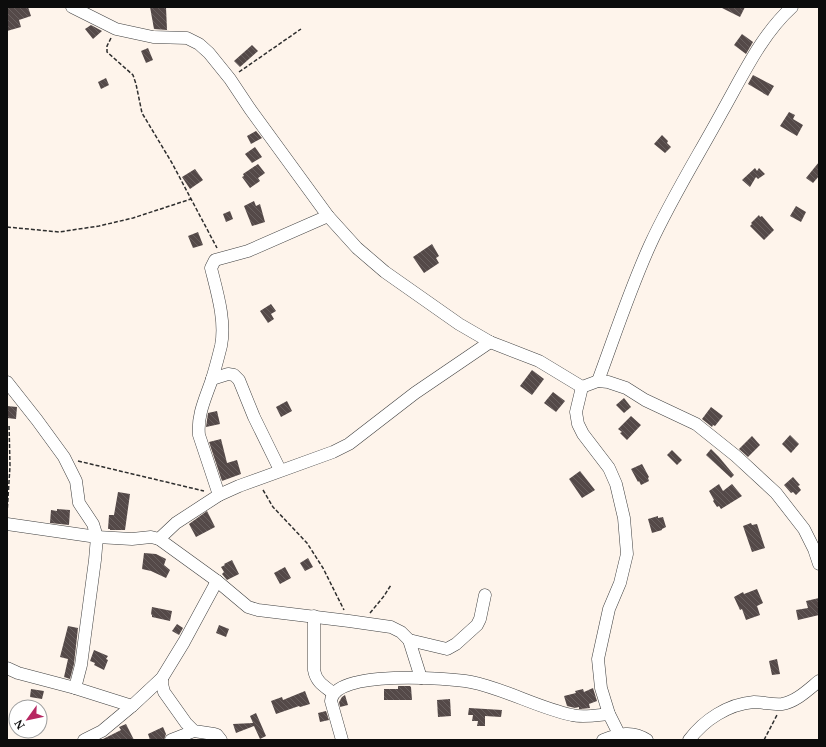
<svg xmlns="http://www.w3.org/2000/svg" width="826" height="747" viewBox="0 0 826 747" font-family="'Noto Serif',serif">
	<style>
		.building { fill: url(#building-back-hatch) }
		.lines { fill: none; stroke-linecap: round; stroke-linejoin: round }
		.street-casing { stroke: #3f3f3f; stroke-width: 13 }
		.path { stroke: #2e2e2e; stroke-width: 1.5; stroke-dasharray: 4 2; stroke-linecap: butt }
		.street { stroke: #fff; stroke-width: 12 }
	</style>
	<defs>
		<pattern id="building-back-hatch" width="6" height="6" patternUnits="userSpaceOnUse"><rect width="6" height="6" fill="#544948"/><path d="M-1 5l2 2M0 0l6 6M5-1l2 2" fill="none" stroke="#685f5e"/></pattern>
	</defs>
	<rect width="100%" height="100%" fill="#fef4eb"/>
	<g class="building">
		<path d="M 10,7 L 28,7 L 31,16 L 19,20 L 21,27 L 7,31 L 7,8 Z"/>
		<path d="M 150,7 L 166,7 L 167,30 L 154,29 Z"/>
		<path d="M 720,7 L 745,7 L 740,17 Z"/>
		<path d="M 91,25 L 102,31 L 93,39 L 85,29 Z"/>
		<path d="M 742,34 L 753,42 L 746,54 L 734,45 Z"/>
		<path d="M 252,45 L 258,51 L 240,67 L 234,61 Z"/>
		<path d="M 148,48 L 153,60 L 146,63 L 141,51 Z"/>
		<path d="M 753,75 L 774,86 L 768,96 L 748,84 Z"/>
		<path d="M 106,78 L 109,85 L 101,89 L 98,82 Z"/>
		<path d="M 789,112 L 795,115 L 793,119 L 803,125 L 797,136 L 780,126 Z"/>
		<path d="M 256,131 L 262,138 L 251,144 L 247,136 Z"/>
		<path d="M 662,135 L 668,141 L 667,143 L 671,147 L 665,153 L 654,144 Z"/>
		<path d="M 255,147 L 262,157 L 252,163 L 245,154 Z"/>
		<path d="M 819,162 L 819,176 L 813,183 L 806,178 Z"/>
		<path d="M 258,164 L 265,173 L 258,178 L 260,181 L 250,188 L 242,177 L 244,176 L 243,174 Z"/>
		<path d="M 755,168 L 757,171 L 759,168 L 765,174 L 758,179 L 756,177 L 750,187 L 742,180 Z"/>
		<path d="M 195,169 L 203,180 L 190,189 L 182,177 Z"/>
		<path d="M 254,201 L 256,206 L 260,204 L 265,222 L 252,226 L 244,206 Z"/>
		<path d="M 796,206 L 806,212 L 801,222 L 790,216 Z"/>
		<path d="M 230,211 L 233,219 L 226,222 L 223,214 Z"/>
		<path d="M 759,215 L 760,217 L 762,216 L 774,230 L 764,240 L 750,226 L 752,224 L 751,223 Z"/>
		<path d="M 198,232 L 203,245 L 193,248 L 188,236 Z"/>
		<path d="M 432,244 L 439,256 L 436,258 L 439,263 L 424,273 L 413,257 Z"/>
		<path d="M 271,304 L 276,311 L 271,314 L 274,319 L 268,323 L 260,311 Z"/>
		<path d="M 532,370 L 544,379 L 532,395 L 520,386 Z"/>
		<path d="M 553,392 L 565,401 L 556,412 L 544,403 Z"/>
		<path d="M 624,398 L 631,407 L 624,413 L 616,405 Z"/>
		<path d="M 287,401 L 292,411 L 281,417 L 276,407 Z"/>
		<path d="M 7,406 L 17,407 L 16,419 L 7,418 Z"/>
		<path d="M 711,407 L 723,416 L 715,426 L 713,425 L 712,427 L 702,419 Z"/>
		<path d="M 217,411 L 220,424 L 206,427 L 208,413 Z"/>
		<path d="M 631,416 L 641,425 L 627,440 L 620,433 L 622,432 L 618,429 Z"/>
		<path d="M 790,435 L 799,444 L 791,453 L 782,444 Z"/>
		<path d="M 752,436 L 760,445 L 748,457 L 739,449 Z"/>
		<path d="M 221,439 L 227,463 L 237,460 L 241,474 L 222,481 L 209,442 Z"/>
		<path d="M 711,449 L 719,457 L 734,475 L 731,478 L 706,455 Z"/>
		<path d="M 672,450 L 682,460 L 677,465 L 667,455 Z"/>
		<path d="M 642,464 L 649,477 L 648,478 L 649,481 L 641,485 L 639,481 L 638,482 L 631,469 Z"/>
		<path d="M 580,471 L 595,490 L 582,498 L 569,479 Z"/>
		<path d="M 793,477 L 800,485 L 798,486 L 801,490 L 796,495 L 793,492 L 791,493 L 784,485 Z"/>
		<path d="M 719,484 L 723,491 L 732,484 L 742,496 L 721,509 L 719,506 L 717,507 L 713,501 L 714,500 L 709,491 Z"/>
		<path d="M 118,492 L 130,494 L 125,530 L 110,530 L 110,529 L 108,529 L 109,515 L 114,515 Z"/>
		<path d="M 57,509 L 70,510 L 69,525 L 50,523 L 51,510 L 57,511 Z"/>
		<path d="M 207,511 L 215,527 L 196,537 L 189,524 Z"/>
		<path d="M 658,516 L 658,518 L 663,517 L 666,527 L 662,529 L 662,530 L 652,533 L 648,519 Z"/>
		<path d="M 751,523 L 752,525 L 757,524 L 765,548 L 752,552 L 743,526 Z"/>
		<path d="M 144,553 L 156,554 L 166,559 L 164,565 L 170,570 L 166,578 L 151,571 L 142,569 Z"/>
		<path d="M 308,558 L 313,567 L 305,571 L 300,563 Z"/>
		<path d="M 232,560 L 239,574 L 227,580 L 222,574 L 224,572 L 221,567 L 225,565 L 224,564 Z"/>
		<path d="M 285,567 L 291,578 L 280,584 L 274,573 Z"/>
		<path d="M 757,589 L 763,603 L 757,606 L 760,615 L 746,620 L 742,609 L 740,610 L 734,597 L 743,592 L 744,594 Z"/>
		<path d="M 819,598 L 819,615 L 798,620 L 796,610 L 808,608 L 806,601 Z"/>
		<path d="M 152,607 L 172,611 L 170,621 L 152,617 L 152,615 L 151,614 Z"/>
		<path d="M 177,624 L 183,628 L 179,635 L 172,631 Z"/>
		<path d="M 219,625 L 229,629 L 226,637 L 216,633 Z"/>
		<path d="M 68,626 L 78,628 L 74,664 L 70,679 L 64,677 L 68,659 L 60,657 Z"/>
		<path d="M 94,650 L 108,656 L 106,659 L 108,660 L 104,670 L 94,665 L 95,663 L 90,661 Z"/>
		<path d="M 777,659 L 780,674 L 772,675 L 769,661 Z"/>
		<path d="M 398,686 L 410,686 L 411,687 L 412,700 L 384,700 L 384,689 L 398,689 Z"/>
		<path d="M 593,688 L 597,701 L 589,704 L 590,708 L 581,709 L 579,709 L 579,707 L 575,708 L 567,706 L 564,696 L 576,693 L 575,691 L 583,689 L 584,692 Z"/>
		<path d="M 31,689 L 44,691 L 42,699 L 30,697 Z"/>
		<path d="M 305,691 L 310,704 L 300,707 L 299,706 L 276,714 L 271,701 L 282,697 L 283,700 Z"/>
		<path d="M 345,695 L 348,705 L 340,707 L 339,702 L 342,697 Z"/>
		<path d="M 450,699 L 451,716 L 438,717 L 437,700 Z"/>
		<path d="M 469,708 L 502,710 L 501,717 L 485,716 L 485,726 L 477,726 L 478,721 L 472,721 L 473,715 L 468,715 Z"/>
		<path d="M 326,711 L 329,720 L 320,722 L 318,713 Z"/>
		<path d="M 256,713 L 266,736 L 260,739 L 254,726 L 236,733 L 233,724 L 253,723 L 250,716 Z"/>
		<path d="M 126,724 L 134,740 L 101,740 L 121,730 L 119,727 Z"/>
		<path d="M 163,727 L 166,734 L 164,740 L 150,740 L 148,734 Z"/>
	</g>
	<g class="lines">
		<defs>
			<g id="street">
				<path d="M 72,7 L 116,29 L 153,37 L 187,38 L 199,44 L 209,53 L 230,79 L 250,109 L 328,216 L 357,248 L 385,272 L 459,324 L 490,342 L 539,361 L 582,387 L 598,381 L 608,382 L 626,388 L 645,400 L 696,424 L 736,456 L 776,493 L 804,529 L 814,549 L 819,564"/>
				<path d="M 212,379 L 228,374 L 234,375 L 239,380 L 254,417 L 280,470"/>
				<path d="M 598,381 C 615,335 630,289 650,245 C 671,199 698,156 722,112 C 742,77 761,35 792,7"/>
				<path d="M 7,382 L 37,420 L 64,457 L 76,481 L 79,503 L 93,524 L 97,537 L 95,560 L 81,665 L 75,688"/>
				<path d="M 582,387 L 576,412 L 578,424 L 583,434 L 609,468 L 616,484 L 624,518 L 627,554 L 620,583 L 609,609 L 598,659 L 601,688 L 609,714 L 619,734"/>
				<path d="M 219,495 L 199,435 C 197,416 205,399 211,382 C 215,370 218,358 221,346 C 226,321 217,292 211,268 L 215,260 L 248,251 L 328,216"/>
				<path d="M 7,524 L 97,537 L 132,539 L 151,537 L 159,539 L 217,581 L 248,607 L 258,610 L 349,621 L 391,627 L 401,632 L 409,640 L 447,649 L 456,644 L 477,625 L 480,619 L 485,595"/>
				<path d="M 159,539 L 176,523 L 219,495 L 239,486 L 333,452 L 349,444 L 415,393 L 490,342"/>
				<path d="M 314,616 L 314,670 C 316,682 324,686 333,693"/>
				<path d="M 409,640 L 421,678"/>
				<path d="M 7,668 L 18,673 L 75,688 L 132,706"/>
				<path d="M 162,678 L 162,684 L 164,692 L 186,723 L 194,731 L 214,734 L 217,735 L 221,740"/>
				<path d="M 84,740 L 102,731 L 132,706 L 162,678 L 184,642 L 217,581"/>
				<path d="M 171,740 L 194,731"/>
				<path d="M 342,740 L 331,701 C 333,669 449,678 471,682 C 506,689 538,708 572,715 C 583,718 598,715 609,714"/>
				<path d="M 603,740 C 619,734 632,730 647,740"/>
				<path d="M 689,740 C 704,720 728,704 754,702 C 763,702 773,705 782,704 C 796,702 809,689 819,681"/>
			</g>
		</defs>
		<use href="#street" class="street-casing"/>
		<g class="path">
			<path d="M 111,38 L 107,46 L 107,52 L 133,75 L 136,84 L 142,113 L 172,163 L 217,248"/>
			<path d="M 239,72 L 301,29"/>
			<path d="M 7,227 L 59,232 L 99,226 L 133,218 L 191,199"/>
			<path d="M 78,461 L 204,491"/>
			<path d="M 263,490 L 273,507 L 307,543 L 323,568 L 344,610"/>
			<path d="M 7,514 L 10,466 L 9,424"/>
			<path d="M 370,613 L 384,596 L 391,585"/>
			<path d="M 764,740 L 777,715"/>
		</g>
		<use href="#street" class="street"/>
	</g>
	<rect width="826" height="747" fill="none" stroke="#0c0c0c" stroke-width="16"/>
	<g transform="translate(28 719) rotate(237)"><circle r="19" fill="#ffffff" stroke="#9e9e9e"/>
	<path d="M0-3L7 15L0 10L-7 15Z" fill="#b72862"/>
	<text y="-6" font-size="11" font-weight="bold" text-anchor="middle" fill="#0c0c0c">N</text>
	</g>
</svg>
